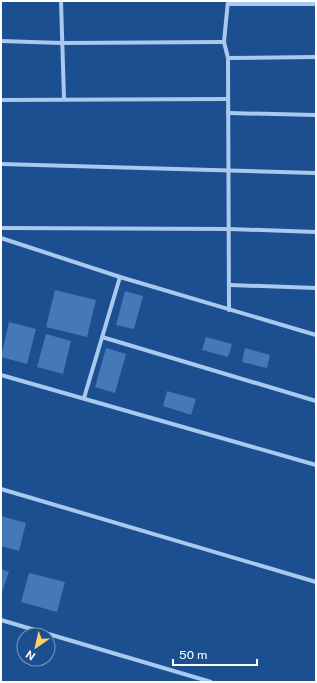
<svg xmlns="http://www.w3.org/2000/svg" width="317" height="683" viewBox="0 0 317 683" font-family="'Public Sans',sans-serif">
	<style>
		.building { fill: #4478b7 }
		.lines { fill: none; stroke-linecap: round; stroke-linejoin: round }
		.street { stroke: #a9c9ee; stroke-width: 4 }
	</style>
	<rect width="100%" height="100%" fill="#1b4f8f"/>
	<g class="building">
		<path d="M 55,290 L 96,300 L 87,337 L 46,327 Z"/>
		<path d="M 125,291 L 143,296 L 134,329 L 116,325 Z"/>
		<path d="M 9,322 L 36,329 L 27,364 L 1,357 Z"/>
		<path d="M 46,334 L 71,341 L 63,374 L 37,367 Z"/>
		<path d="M 206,337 L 232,344 L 228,357 L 202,350 Z"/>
		<path d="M 106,348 L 126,354 L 115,393 L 95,387 Z"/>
		<path d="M 245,348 L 270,355 L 267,368 L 242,362 Z"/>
		<path d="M 167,391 L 196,399 L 191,415 L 163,406 Z"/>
		<path d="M 1,516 L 26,523 L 19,551 L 1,546 Z"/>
		<path d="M 1,569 L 9,572 L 1,595 Z"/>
		<path d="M 29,573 L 65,582 L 57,612 L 21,602 Z"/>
	</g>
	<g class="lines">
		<g class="street">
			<path d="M 61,1 L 64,98"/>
			<path d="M 228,1 L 224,42 L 228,58 L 229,310"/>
			<path d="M 228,4 L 316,4"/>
			<path d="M 1,41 L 62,43 L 224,42"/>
			<path d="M 228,58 L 316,57"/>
			<path d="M 1,100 L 228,99"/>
			<path d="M 228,113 L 316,115"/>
			<path d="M 1,164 L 316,173"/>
			<path d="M 1,228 L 229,229 L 316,232"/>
			<path d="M 1,238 L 120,277 L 316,335"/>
			<path d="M 230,285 L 316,288"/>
			<path d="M 102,337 L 316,401"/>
			<path d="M 1,375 L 316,465"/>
			<path d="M 84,398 L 120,277"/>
			<path d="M 1,489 L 316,582"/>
			<path d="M 1,620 L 211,682"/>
		</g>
	</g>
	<rect width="317" height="683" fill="none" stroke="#ffffff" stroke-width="4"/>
	<g transform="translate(36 647) rotate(214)"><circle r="19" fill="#1b4f8f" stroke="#7695bc"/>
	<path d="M0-3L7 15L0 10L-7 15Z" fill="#ffd166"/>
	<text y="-6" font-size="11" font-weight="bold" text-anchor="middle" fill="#ffffff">N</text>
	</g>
	<path d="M173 659v6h84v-6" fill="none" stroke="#ffffff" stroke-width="2"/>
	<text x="179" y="659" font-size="12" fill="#ffffff" stroke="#1b4f8f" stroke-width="3" paint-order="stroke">50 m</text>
</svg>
